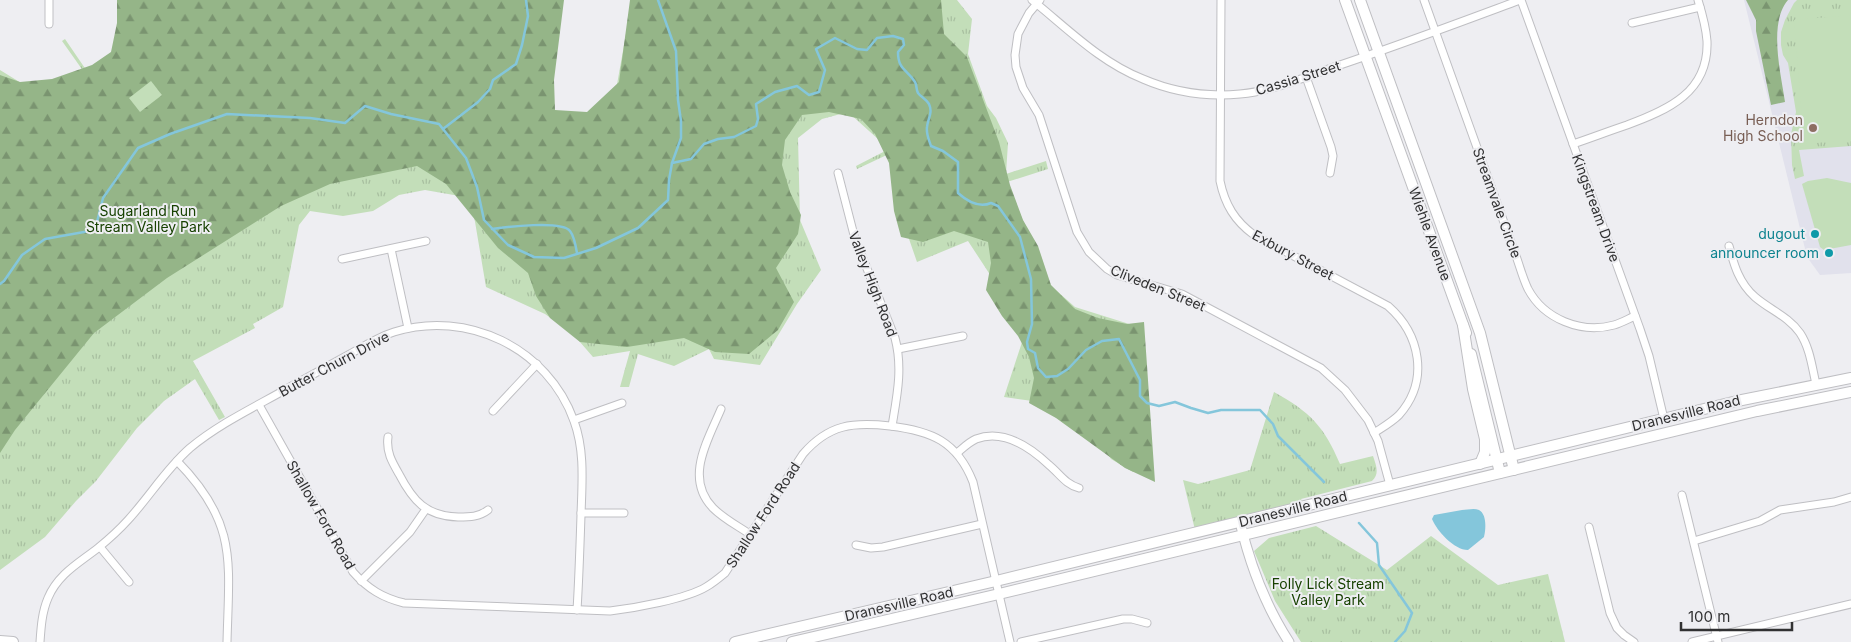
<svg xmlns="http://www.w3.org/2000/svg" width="1851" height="642" viewBox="0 0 1851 642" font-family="Inter,sans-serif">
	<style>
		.built { fill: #e1e1ec }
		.grass { fill: url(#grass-tufts) }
		.forest { fill: url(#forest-firs) }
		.pitch { fill: #c3deb9 }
		.water { fill: #84c6db }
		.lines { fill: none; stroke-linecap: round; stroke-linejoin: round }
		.stream { stroke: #84c6db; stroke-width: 2.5 }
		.minor-casing { stroke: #bfbfc3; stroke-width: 9 }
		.tertiary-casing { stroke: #bfbfc3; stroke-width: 11 }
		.secondary-casing { stroke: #bfbfc3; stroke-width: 12 }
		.primary-casing { stroke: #bfbfc3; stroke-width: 12 }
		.minor { stroke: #fff; stroke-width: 7 }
		.tertiary { stroke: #fff; stroke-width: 9 }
		.secondary { stroke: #fff; stroke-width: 10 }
		.primary { stroke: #fff; stroke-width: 10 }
		.education-dot { fill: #8d6e63; stroke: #eeeef2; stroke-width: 2 }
		.culture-dot { fill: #0f9aa8; stroke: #eeeef2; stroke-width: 2 }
		.labels { text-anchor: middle; stroke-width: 4; stroke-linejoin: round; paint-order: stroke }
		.street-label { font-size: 14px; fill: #313132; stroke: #eeeef2 }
		.education-label { font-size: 14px; fill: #785e54; stroke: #eeeef2; text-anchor: end }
		.park-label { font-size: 14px; fill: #174100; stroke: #eeeef2 }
		.culture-label { font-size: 14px; fill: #0d838f; stroke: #eeeef2; text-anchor: end }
	</style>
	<defs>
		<pattern id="grass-tufts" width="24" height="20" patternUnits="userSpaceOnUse" patternTransform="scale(1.25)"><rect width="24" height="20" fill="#c3deb9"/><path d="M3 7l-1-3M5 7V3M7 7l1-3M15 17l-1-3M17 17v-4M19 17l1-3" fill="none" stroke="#a8bfa0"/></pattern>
		<pattern id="forest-firs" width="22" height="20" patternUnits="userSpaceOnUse" patternTransform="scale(1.25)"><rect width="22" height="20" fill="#95b588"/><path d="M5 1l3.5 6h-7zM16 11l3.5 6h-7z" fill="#7a9470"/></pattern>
	</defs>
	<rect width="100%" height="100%" fill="#eeeef2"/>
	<path class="built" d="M 1744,0 L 1851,0 L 1851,273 L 1820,275 L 1807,257 Z"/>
	<g class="grass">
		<path d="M 632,0 L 957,0 L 972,19 L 968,54 L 987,106 L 996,118 L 1008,143 L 1006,174 L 1046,161 L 1048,169 L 1007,182 L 1049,284 L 1075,307 L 1142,328 L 1144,472 L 1133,472 L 1111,459 L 1087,423 L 1047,403 L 1004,397 L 1024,336 L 1019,319 L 968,241 L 917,262 L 900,213 L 891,153 L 857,169 L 856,166 L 889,149 L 848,112 L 822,119 L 798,138 L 800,220 L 821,270 L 797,304 L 760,365 L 714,359 L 709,349 L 674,366 L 638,354 L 629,387 L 620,387 L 630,351 L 593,357 L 573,334 L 545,314 L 486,287 L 471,198 L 425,190 L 399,195 L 373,211 L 343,216 L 310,211 L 299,225 L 283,307 L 253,324 L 255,328 L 193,361 L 225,417 L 219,420 L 195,379 L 164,401 L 137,428 L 96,481 L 76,501 L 45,537 L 0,570 L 0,70 L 57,105 L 91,82 L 62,41 L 65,39 L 93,80 L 528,63 L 562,139 L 613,107 Z"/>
		<path d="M 1797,0 L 1851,0 L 1851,146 L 1799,150 L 1804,176 L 1795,179 L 1792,165 L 1791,134 L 1796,112 L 1788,63 L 1783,55 L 1781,45 L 1781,32 L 1785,20 L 1794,3 Z"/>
		<path d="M 1274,392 C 1310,412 1324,426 1340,464 L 1373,456 C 1376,465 1380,474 1372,481 L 1301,499 L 1305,506 L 1196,534 L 1183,480 L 1198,484 L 1250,470 Z"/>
		<path d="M 1316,526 L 1387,570 L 1431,536 L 1498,585 L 1548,574 L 1565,642 L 1301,642 L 1275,601 L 1254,551 L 1269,538 Z"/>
	</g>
	<g class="forest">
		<path d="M 117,0 L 564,0 L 554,80 L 555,110 L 587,112 L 619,82 L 630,0 L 941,0 L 944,34 L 967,57 L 999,142 L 1010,185 L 1023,220 L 1038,246 L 1051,285 L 1075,309 L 1098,318 L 1127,324 L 1144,322 L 1155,482 L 1125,468 L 1056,418 L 1029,403 L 1034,378 L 1029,357 L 1018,336 L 1002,316 L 986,290 L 991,263 L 988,242 L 954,231 L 923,242 L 901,237 L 894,211 L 889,163 L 875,134 L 861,119 L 829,112 L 802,115 L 785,140 L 782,165 L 790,192 L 801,215 L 798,234 L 776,268 L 794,302 L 778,330 L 749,354 L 715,352 L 684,338 L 627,347 L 580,342 L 550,318 L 536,296 L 528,273 L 498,248 L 446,184 L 417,166 L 330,184 L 281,206 L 167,278 L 94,333 L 15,430 L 0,453 L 0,75 L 20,82 L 52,79 L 92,65 L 111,52 L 117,23 Z"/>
		<path d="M 1746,0 L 1788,0 C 1768,23 1781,74 1785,102 L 1771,105 L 1756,31 L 1756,20 Z"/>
	</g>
	<g class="pitch">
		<path d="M 1851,15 L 1851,140 L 1804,144 L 1794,20 Z"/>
		<path d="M 151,81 L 162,95 L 140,112 L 129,98 Z"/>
		<path d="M 1827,178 L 1851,183 L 1851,245 L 1824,250 L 1820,247 L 1802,184 L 1808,181 Z"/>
	</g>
	<path class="water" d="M 1462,510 C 1467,510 1474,508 1479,510 C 1487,514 1486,530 1484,537 L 1468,550 C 1454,550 1437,531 1432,519 L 1434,515 Z"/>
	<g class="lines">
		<g class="stream">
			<path d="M 443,129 L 478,102 L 490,89 L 493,80 L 516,64 L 522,45 L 528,16 L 526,0"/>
			<path d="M 672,163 L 691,159 L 704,144 L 718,139 L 734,137 L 756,126 L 758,119 L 756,104 L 775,92 L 797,86 L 809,95 L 819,92 L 825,70 L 816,49 L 835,38 L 857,49 L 867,50 L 877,38 L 893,36 L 903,39 L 904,45 L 898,52 C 898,70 907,69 915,82 C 917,85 916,90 918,93 C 921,97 926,99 929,104 C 933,113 928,118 927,127 C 926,134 929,140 931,146 L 943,151 L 958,162 L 958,193 C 968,202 979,208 991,203 L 998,206 L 1020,237 L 1031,279 L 1032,324 L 1027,342 L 1028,349 L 1035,353 L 1038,368 L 1046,377 L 1057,376 L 1068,369 L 1086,350 L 1102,341 L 1119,339 L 1140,380 L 1140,396 L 1147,403 L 1159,406 L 1175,402 L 1191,408 L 1208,413 L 1221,410 L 1260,410 L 1273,424 L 1278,436 L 1324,482"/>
			<path d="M 492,229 C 506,227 562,220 570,231 C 574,236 576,247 577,253"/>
			<path d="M 0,284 L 4,281 L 22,255 L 45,239 L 95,230 L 103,198 L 138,148 L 170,134 L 227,114 L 310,118 L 345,123 L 365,106 L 391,114 L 439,124 L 466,158 L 477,187 L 484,220 L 508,245 L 534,257 L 564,258 L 596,248 L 638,228 L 668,200 L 669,180 L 672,163 L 681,138 L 681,121 L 678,100 L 676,51 L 658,0"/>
			<path d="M 1359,523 L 1377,543 L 1379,565 L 1412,613 L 1405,631 L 1395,642"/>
		</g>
		<defs>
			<g id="minor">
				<path d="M 49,0 L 49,24"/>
				<path d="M 1032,0 C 1068,29 1100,62 1143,79 C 1173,92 1207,97 1240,94 C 1272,91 1303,78 1334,67 C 1397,46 1458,23 1520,0"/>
				<path d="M 1040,0 L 1029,13 L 1018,34 L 1015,55 L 1016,67 L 1023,88 L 1039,115 L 1077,232 L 1089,252 L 1107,269 L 1117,275 L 1182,294 L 1321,368 L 1345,390 L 1368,420 L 1378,441 L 1390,485"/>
				<path d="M 1221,0 L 1220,181 C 1225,205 1235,221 1254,235 L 1388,306 C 1420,334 1430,380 1399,415 C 1392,422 1383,427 1374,433"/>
				<path d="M 1424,0 L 1516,256 C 1520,267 1523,279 1528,289 C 1544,319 1581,334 1614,325 C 1621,323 1628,319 1635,316"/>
				<path d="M 1521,0 L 1640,329 L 1649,356 L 1664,419"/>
				<path d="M 1632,23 L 1700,7"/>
				<path d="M 1306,77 L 1331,147 L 1333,156 L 1330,173"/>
				<path d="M 1573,144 C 1591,138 1609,131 1627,125 C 1668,110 1709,92 1707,41 C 1706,27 1702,13 1698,0"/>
				<path d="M 838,173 L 855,239 L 895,338 C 903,368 897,396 892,426"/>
				<path d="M 1729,246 C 1734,265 1739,283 1755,297 C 1770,310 1788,316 1800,333 C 1810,348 1812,367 1816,384"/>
				<path d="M 391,249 L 408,328"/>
				<path d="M 342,259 L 426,241"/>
				<path d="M 898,349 L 963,336"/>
				<path d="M 259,405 L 353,572 C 368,589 383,598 404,603 L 610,611 C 635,608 686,599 706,587 C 713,583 719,578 725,573 L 803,454 C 829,424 853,422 890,426 C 931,431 957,441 973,482 L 1010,642"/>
				<path d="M 721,409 C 708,440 684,478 713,508 C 724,519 738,526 751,535"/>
				<path d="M 493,411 L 537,364"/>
				<path d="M 574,420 L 622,403"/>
				<path d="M 388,437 C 386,452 392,462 399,474 C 413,501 426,516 458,517 C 470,517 479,517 488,510"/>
				<path d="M 957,453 C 963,448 969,442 976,439 C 1003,429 1030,447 1049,465 C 1060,474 1065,484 1079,488"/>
				<path d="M 177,461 C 238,523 229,561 227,642"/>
				<path d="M 1682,495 L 1718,642"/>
				<path d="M 581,513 L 624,513"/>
				<path d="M 1589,527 L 1610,613 L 1617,628 L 1624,635 L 1634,642"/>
				<path d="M 1694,541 L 1760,521 L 1780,510 L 1834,502 L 1851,497"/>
				<path d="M 856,545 L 871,548 L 883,547 L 982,524"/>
				<path d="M 100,547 L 129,582"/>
				<path d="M 361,581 L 410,532 L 426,509"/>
				<path d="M 40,642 C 41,627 42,612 48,598 C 58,574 79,563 98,548 C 109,539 119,530 128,520 C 150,496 166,469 190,448 C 220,423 257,406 290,387 C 310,376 330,365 350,354 C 364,346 378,337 394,332 C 467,309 548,348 574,421 C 585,451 582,483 581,515 C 580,546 579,578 577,610"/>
				<path d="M 1021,642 L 1123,619 L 1132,619 L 1147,623"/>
				<path d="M 1692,642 L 1851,604"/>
			</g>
			<path id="tertiary" d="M 1240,522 C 1250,565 1265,605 1289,642"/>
			<g id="secondary">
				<path d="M 1345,0 L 1466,333"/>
				<path d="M 1360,0 L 1480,333 L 1514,470"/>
				<path d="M 1471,354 L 1500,473"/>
			</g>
			<g id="primary">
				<path d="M 1463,325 L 1473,389 L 1485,439 L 1485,452 L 1480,464"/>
				<path d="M 0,641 L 13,642"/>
				<path d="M 735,642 L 996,581 L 1737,401 L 1851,378"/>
				<path d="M 792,642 L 999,594 L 1757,411 L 1851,392"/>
			</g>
		</defs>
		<use href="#minor" class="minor-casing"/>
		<use href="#tertiary" class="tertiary-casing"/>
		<use href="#secondary" class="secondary-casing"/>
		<use href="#primary" class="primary-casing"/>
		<use href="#minor" class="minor"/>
		<use href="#tertiary" class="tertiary"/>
		<use href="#secondary" class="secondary"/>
		<use href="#primary" class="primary"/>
	</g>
	<circle class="education-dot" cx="1813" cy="128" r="5"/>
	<g class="culture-dot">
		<circle cx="1815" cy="234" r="5"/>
		<circle cx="1829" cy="253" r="5"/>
	</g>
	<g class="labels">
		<g class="street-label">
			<text transform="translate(1298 78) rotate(-17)" y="5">Cassia Street</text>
			<text transform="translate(1497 203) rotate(70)" y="5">Streamvale Circle</text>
			<text transform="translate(1596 208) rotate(70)" y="5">Kingstream Drive</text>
			<text transform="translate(1430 234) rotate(70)" y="5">Wiehle Avenue</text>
			<text transform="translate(1293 255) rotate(28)" y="5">Exbury Street</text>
			<text transform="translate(873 284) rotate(69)" y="5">Valley High Road</text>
			<text transform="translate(1158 288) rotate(22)" y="5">Cliveden Street</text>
			<text transform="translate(334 364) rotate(-28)" y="5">Butter Churn Drive</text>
			<text transform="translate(1686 413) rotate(-14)" y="5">Dranesville Road</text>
			<text transform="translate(1293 509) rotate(-14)" y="5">Dranesville Road</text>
			<text transform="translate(321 515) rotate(60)" y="5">Shallow Ford Road</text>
			<text transform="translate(763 515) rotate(-57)" y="5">Shallow Ford Road</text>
			<text transform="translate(899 604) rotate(-13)" y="5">Dranesville Road</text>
		</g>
		<g class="education-label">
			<text x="1803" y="125">Herndon<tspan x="1803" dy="16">High School</tspan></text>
		</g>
		<g class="park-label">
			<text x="148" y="216">Sugarland Run<tspan x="148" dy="16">Stream Valley Park</tspan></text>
			<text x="1328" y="589">Folly Lick Stream<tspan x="1328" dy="16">Valley Park</tspan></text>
		</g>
		<g class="culture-label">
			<text x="1805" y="239">dugout</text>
			<text x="1819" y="258">announcer room</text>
		</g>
	</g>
	<path d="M1681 622v8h111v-8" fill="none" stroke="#313132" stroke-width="2.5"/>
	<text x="1688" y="622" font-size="15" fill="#313132" stroke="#eeeef2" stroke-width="4" paint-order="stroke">100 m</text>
</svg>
